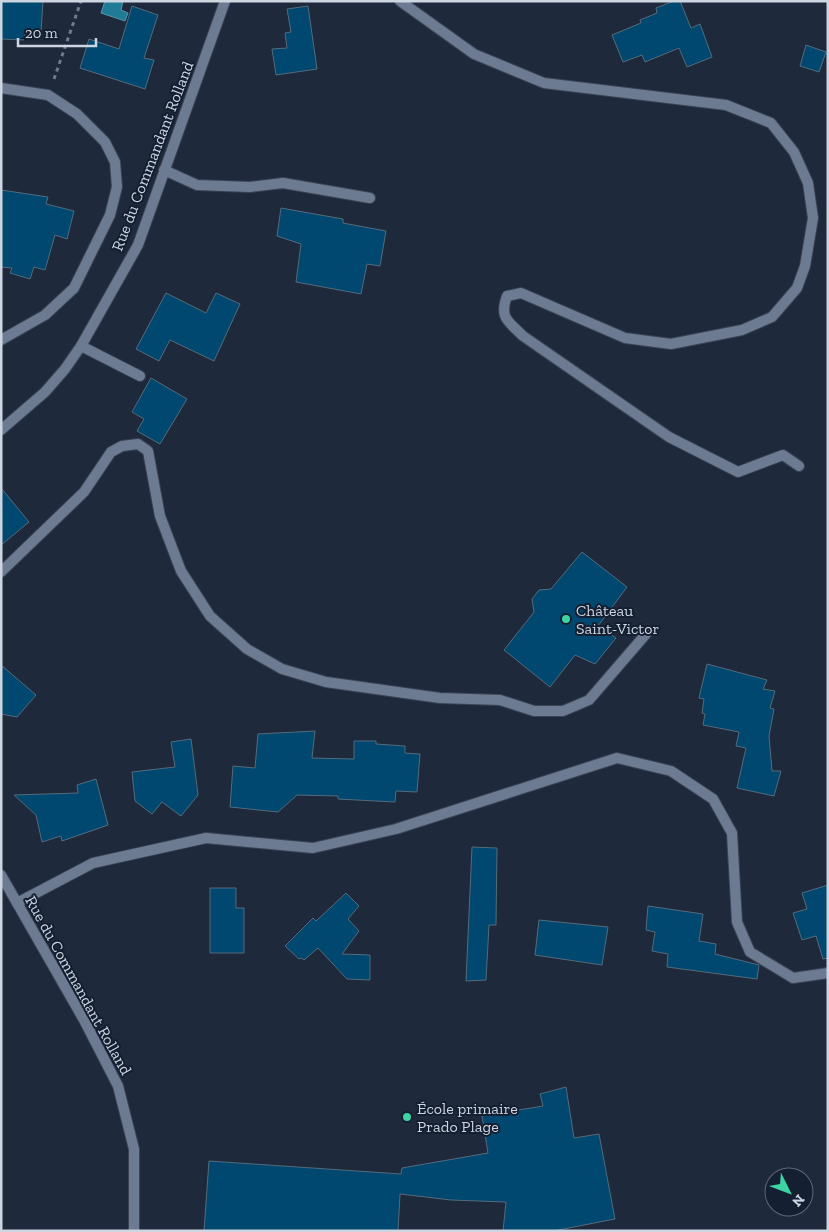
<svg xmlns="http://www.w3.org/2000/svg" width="829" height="1232" viewBox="0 0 829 1232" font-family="'Zilla Slab',serif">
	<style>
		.water { fill: #207b96; stroke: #5496ac }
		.building { fill: #00486f; stroke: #546b7c }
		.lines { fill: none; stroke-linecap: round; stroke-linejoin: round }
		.service-casing { stroke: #3a4454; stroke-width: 12 }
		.minor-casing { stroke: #3a4454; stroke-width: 12 }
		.tertiary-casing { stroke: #3a4454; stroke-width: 12 }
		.path { stroke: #717a8a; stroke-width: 3; stroke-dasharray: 4 4; stroke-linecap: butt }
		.service { stroke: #6d7b92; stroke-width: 10 }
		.minor { stroke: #6d7b92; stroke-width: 10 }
		.tertiary { stroke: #6d7b92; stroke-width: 10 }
		.poi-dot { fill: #3cd4a3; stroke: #141f32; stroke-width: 2 }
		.labels { text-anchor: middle; stroke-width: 4; stroke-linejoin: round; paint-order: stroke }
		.street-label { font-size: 16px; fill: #cdd5e1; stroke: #141f32 }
		.poi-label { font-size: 16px; fill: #cdd5e1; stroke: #141f32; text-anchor: start }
	</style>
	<rect width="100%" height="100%" fill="#1e293c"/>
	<path class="water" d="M 105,1 L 123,1 L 121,10 L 128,13 L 125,21 L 101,13 Z"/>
	<g class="building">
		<path d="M 1,1 L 43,1 L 41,32 L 25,31 L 24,40 L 1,39 Z"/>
		<path d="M 674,1 L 680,1 L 691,28 L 700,24 L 712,57 L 687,67 L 679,48 L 645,62 L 642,55 L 623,62 L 612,35 L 641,23 L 640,20 L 657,13 L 656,8 Z"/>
		<path d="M 132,6 L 158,15 L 144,58 L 154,60 L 145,89 L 80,68 L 89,39 L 119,49 Z"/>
		<path d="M 308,6 L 317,69 L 276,75 L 272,49 L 287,48 L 285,33 L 291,32 L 287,9 Z"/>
		<path d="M 806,45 L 826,52 L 819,72 L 800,66 Z"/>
		<path d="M 1,190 L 48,197 L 46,204 L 74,211 L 67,239 L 55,235 L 45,270 L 34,267 L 30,279 L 10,273 L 12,268 L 1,267 Z"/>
		<path d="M 281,208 L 343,219 L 343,223 L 386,231 L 380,266 L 367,264 L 361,294 L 296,282 L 301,244 L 277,236 Z"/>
		<path d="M 166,293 L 206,313 L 216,293 L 240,304 L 214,361 L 170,340 L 159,361 L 136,349 Z"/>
		<path d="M 151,378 L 187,399 L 160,444 L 137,431 L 144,419 L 132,412 Z"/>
		<path d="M 1,488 L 29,522 L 1,545 Z"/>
		<path d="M 582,552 L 627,587 L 598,626 L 616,638 L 595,664 L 575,655 L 550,687 L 504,650 L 534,612 L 532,599 L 539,590 L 551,589 Z"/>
		<path d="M 707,664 L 767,680 L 763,689 L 775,691 L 770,708 L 774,709 L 769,736 L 772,771 L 781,771 L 774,796 L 737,788 L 746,748 L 736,746 L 739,732 L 703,725 L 705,714 L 702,713 L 704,699 L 699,698 Z"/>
		<path d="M 1,665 L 36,695 L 17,717 L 1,714 Z"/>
		<path d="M 315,731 L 312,758 L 354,759 L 354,741 L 376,741 L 376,744 L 405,746 L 405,753 L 420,754 L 417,792 L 396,791 L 395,802 L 338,799 L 338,796 L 297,795 L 278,812 L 230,807 L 233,766 L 255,768 L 258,734 Z"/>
		<path d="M 191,739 L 198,795 L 181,816 L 162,802 L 152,814 L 135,801 L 132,772 L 175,767 L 171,742 Z"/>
		<path d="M 96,779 L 108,825 L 62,841 L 61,836 L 42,842 L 36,815 L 14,795 L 78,793 L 77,785 Z"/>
		<path d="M 472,847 L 497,848 L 496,925 L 489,925 L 486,980 L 466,981 Z"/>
		<path d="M 828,885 L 828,958 L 823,959 L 816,936 L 802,940 L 793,913 L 807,909 L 802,893 Z"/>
		<path d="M 210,888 L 236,888 L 236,908 L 244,908 L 244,953 L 210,953 Z"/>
		<path d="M 346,893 L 359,906 L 348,919 L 359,931 L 342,954 L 370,955 L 370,980 L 347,979 L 318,948 L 304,960 L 301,958 L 299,959 L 285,946 L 313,918 L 316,921 Z"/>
		<path d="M 648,906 L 703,914 L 699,941 L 716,944 L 715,954 L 759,965 L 757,979 L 667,967 L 668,954 L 652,951 L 655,932 L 646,930 Z"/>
		<path d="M 539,920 L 608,927 L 602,965 L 535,955 Z"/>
		<path d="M 566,1087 L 574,1138 L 599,1134 L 615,1219 L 553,1231 L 503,1231 L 506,1202 L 451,1200 L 400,1194 L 398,1231 L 204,1231 L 209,1161 L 401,1174 L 402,1168 L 488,1153 L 482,1116 L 543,1106 L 540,1094 Z"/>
	</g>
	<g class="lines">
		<defs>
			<g id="service">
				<path d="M 400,1 L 474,54 L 544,83 L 726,105 L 771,123 L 794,152 L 808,183 L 813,218 L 805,266 L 797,288 L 772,317 L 742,330 L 671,344 L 625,338 L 521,293 L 507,296 C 499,318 508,321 523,336 L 669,437 L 738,472 L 783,455 L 799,466"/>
				<path d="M 164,170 L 197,185 L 250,187 L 283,183 L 370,198"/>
				<path d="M 81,346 L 140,376"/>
				<path d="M 1,572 L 84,492 L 111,452 L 122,446 L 138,444 L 148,451 L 160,516 L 181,571 L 210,616 L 247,649 L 282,669 L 326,682 L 440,698 L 500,700 L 534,711 L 563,711 L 589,700 L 646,634"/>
			</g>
			<g id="minor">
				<path d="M 1,88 L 48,95 L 77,114 L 105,142 L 115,162 L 117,187 L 110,215 L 74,288 L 45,315 L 1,340"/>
				<path d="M 17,903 L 93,863 L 206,838 L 313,848 L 396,829 L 617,758 L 671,771 L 713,799 L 732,833 L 737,922 L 750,952 L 793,978 L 828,973"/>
			</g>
			<g id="tertiary">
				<path d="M 1,430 L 45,392 L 65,369 L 81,346 L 138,245 L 225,1"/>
				<path d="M 1,875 L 84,1020 L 118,1086 L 134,1149 L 134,1231"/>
			</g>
		</defs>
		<use href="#service" class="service-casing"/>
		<use href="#minor" class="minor-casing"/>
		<use href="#tertiary" class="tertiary-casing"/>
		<path class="path" d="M 54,79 L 81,1"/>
		<use href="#service" class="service"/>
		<use href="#minor" class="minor"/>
		<use href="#tertiary" class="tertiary"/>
	</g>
	<g class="poi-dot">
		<circle cx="566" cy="619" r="5"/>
		<circle cx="407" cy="1117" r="5"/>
	</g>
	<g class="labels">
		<g class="street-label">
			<text transform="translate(152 156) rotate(-69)" y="6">Rue du Commandant Rolland</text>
			<text transform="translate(79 985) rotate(61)" y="6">Rue du Commandant Rolland</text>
		</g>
		<g class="poi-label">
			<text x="576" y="616">Château<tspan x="576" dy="18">Saint-Victor</tspan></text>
			<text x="417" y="1114">École primaire<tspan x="417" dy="18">Prado Plage</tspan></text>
		</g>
	</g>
	<rect width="829" height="1232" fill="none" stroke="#cdd5e1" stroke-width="5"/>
	<g transform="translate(789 1192) rotate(132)"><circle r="24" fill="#141f32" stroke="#5e6878"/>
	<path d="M0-4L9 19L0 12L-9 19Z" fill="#3cd4a3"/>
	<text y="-8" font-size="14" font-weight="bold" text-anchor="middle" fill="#cdd5e1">N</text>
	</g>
	<path d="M18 38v8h78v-8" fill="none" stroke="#cdd5e1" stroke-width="2.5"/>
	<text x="25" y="38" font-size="15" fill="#cdd5e1" stroke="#141f32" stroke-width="4" paint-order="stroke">20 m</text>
</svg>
